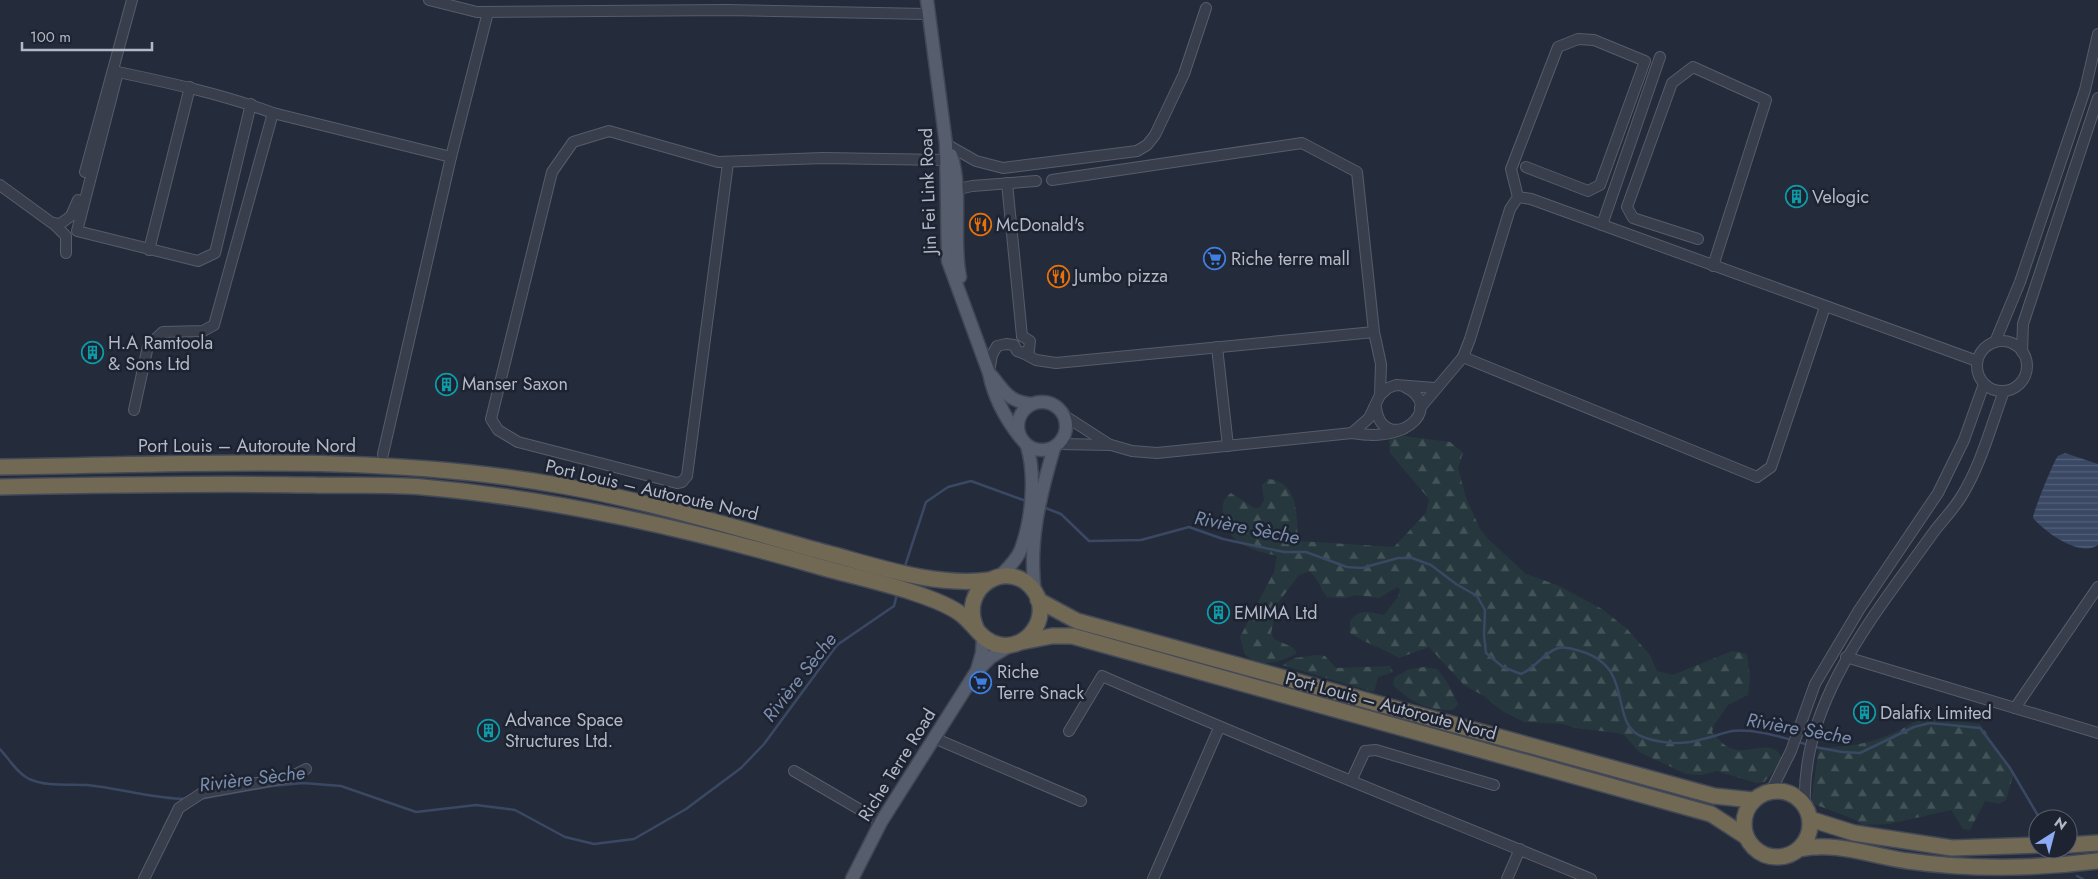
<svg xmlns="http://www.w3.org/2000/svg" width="2098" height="879" viewBox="0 0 2098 879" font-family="Jost,sans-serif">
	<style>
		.forest { fill: url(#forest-firs) }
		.water { fill: url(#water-rules) }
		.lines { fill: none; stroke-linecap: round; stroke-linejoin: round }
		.stream { stroke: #3a4864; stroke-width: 2.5 }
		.minor-casing { stroke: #565c6a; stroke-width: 12 }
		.major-casing { stroke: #414755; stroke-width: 15 }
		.highway-casing { stroke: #434957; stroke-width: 18 }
		.minor { stroke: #383e4c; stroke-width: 10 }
		.major { stroke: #565d6c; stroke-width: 12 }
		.highway { stroke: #726955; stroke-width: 15 }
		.labels { text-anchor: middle; stroke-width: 5; stroke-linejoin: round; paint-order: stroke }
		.street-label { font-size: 18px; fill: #b3b9c7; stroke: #1d2331 }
		.poi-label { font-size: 18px; fill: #b3b9c7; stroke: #1d2331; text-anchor: start }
		.water-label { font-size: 19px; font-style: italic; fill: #7c8eae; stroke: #1d2331 }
	</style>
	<defs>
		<pattern id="forest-firs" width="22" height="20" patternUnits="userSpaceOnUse" patternTransform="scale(1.25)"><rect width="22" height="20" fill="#26383d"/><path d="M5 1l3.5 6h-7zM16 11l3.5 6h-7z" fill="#435358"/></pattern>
		<pattern id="water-rules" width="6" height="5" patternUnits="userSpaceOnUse" patternTransform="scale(1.25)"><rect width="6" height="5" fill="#3a4864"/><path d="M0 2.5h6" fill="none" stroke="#546079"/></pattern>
	</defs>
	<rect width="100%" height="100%" fill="#242c3c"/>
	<g class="forest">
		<path d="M 1403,436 L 1450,442 L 1463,453 L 1458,468 L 1466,498 L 1480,529 L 1489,540 L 1526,574 L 1557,585 L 1602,609 L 1627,629 L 1650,655 L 1657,671 L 1673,675 L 1732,651 L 1747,654 L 1750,678 L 1748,695 L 1728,705 L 1714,725 L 1712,732 C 1719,740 1726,749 1738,750 C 1755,752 1772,739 1782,758 L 1779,765 L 1764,782 L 1756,783 L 1717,771 L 1702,775 L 1686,774 L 1639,752 L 1624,735 L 1617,733 L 1576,728 L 1563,724 L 1524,722 L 1502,711 L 1484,696 L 1464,685 L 1429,647 L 1399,658 C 1383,648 1366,644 1350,633 L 1350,621 C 1360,608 1369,612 1384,615 L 1398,597 L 1400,589 L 1397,587 L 1379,598 L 1356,595 L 1344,598 L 1327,597 C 1320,588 1318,578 1309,571 L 1298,576 L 1278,603 L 1271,633 L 1274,639 L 1292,647 L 1297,653 C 1283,661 1261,669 1247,656 C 1243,652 1242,643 1240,637 L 1274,572 L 1277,556 C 1252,550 1225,543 1223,513 C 1222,503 1224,499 1231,493 L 1254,508 L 1259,508 L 1264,501 L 1262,485 L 1268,479 C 1300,481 1296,518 1298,541 L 1394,547 L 1426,513 L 1429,499 L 1390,453 L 1389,437 Z"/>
		<path d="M 1317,655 L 1325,656 L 1336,668 L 1390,666 L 1393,672 L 1378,677 L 1374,692 L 1282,665 L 1295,658 Z"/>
		<path d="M 1424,667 L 1437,669 L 1447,682 L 1458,704 L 1453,710 C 1427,710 1412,703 1393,685 L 1394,678 L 1407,670 Z"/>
		<path d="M 1920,719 L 1946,719 L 1980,724 L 2014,772 L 2006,800 L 1999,804 L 1985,801 L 1970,830 L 1963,829 L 1951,810 L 1889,824 L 1862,825 L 1856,820 L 1811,803 L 1819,748 C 1864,746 1881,741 1920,719 Z"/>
	</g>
	<path class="water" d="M 2065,453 L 2098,464 L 2098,545 C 2080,558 2045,532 2033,518 C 2033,512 2054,460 2058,456 C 2058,456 2065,453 2065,453 Z"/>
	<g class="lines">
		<g class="stream">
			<path d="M 1043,507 L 1061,514 L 1089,541 L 1141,540 L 1189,527 L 1223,539 L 1284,552 L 1306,552 L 1347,567 L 1362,568 L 1398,558 L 1412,558 L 1431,565 L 1456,584 L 1477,596 L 1485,610 L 1484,635 L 1486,653 L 1503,667 L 1521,674 C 1537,667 1543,653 1558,648 C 1565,646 1574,649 1580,651 C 1637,667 1607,724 1643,737 C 1662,744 1684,745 1703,739 C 1713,737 1722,733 1732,731 C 1752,729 1774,735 1792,740"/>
			<path d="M 904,569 L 926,502 L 948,487 L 971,481 L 1026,501"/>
			<path d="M 1798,742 L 1809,745"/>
			<path d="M 1815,747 L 1842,752 L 1860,753 L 1914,727 L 1930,723 L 1980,728 L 2010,768 L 2040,819"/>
			<path d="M 0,749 C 9,759 17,773 29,779 C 48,787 67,784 87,785 C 120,788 152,799 186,799"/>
			<path d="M 199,799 L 272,786 L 303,783 L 341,786 L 416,812 L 476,805 L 515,810 L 565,837 L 594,844 L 634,839 L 686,809 L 741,768 L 764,744 L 837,645 L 894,606 L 897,594"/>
			<path d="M 2077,876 L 2083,879"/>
		</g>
		<defs>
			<g id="minor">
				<path d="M 429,0 L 477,12 L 727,10 L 927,14"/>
				<path d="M 251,104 L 215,253 L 198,261 L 77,231 L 118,72 C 170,83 222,94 273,113 L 451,157"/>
				<path d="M 946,144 L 976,161 L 1003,168 L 1137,151 L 1147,145 L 1155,135 L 1184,74 L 1206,8"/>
				<path d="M 728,163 L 687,476 L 682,482 L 677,483 L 518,442 L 498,430 L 491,419 L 552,172 L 573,142 L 609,131 L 718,162 L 823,158 L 945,160"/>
				<path d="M 85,172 L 132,0"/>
				<path d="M 1052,180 L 1302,143 L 1357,172 L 1374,332"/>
				<path d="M 1007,183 L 1022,336"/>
				<path d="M 0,185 L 52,223 L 60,224 L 71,216 L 78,200"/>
				<path d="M 950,191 L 972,186 L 1036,181"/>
				<path d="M 1518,197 L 1531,199 L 1977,361"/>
				<path d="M 53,223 L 66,236 L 66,253"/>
				<path d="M 1602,225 L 1660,57"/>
				<path d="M 1698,239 L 1633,218 L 1627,207 L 1672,83 L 1693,67 L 1766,100 L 1713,266"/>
				<path d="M 149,250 L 190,87"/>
				<circle cx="2002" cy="366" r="25"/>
				<path d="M 1995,342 L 2020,282 L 2085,90 L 2098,34"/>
				<path d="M 1217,347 L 1228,446"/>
				<path d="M 2022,352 L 2023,324 L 2098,98"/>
				<path d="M 1023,353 L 1036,360 L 1056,363 L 1374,332 L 1381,364 L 1380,395"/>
				<path d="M 1463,357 L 1757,477 L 1771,467 L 1825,307"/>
				<path d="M 989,372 L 992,355 L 997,346 L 1006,344 L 1014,345 L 1017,351 L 1023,353 L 1029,350 L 1030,341 L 1022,336"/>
				<path d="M 1376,408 C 1383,458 1451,409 1405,387"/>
				<path d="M 1420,408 L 1463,357 L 1470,339 L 1510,209 L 1518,197 L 1511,169 L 1558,47 L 1578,39 L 1594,40 L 1645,61 L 1600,185 L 1588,191 L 1526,167"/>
				<path d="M 134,410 L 148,346 L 163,332 L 203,331 L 214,325 L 273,113"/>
				<path d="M 1065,416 L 1110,445"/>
				<path d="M 1352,433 L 1369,418 L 1380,395 L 1388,388 L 1396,385 L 1435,388"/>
				<path d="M 1060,444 L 1111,445 L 1132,451 L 1157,453 L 1352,433 C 1371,436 1385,436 1403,429"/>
				<path d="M 383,454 L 451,157 L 488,12"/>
				<path d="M 1846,657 L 2098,733"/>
				<path d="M 2015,708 L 2098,587"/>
				<path d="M 1069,731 L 1102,676 C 1264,747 1428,812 1591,879"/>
				<path d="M 934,738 L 1081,801"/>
				<path d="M 794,771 L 881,822"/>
				<path d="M 1352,779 L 1365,751 L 1376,750 L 1494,785"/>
				<path d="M 1771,791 L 1791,751 L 1815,684 L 1859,610 L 1938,493 L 1964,440 L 1984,384"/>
				<path d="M 1805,806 C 1800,702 1876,613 1933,533 C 1942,521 1953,510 1961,497 C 1981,465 1991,426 2004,391"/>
				<path d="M 144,879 L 179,808 L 202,793 L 290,777 L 306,769"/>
				<path d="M 1153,879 L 1219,728"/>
				<path d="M 1507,879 L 1520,849"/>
			</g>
			<g id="major">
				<path d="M 927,0 L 946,144 L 948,261 L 989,373 C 994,398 1005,418 1020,437"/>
				<path d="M 951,155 C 963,190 952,239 960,277"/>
				<path d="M 991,375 C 1005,392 1008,401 1031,404"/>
				<circle cx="1042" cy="426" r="24"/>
				<path d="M 999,577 C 1007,569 1017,560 1021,549 C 1032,519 1036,476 1027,446"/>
				<path d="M 1035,593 C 1028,544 1040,495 1054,448"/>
				<path d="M 977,670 L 982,653 L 983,637"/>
				<path d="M 852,879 L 881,822 L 976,672 L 991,657 L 1011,645"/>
			</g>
			<g id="highway">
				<path d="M 0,467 C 188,465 377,452 563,486 C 653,502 740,529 827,553 C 880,567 934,587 990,580"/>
				<path d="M 0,487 C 104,485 208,483 312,485 C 349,486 386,484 422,487 C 559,499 692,530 824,568 C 859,578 936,594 962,615 C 975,625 982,642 1000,645 C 1028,650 1051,617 1035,592 C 1010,555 956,587 977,630"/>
				<path d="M 1038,600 L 1077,621 L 1714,796 L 1753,800"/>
				<path d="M 1021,642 L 1052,636 L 1072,636 L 1711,814 L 1745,836"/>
				<circle cx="1777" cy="824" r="33"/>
				<path d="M 1810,819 L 1854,833 L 1952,848 L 2038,845"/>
				<path d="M 2068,845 L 2098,843"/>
				<path d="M 1799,849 C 1837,841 1871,856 1908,861 C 1972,870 2034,869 2098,861"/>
			</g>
		</defs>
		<use href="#minor" class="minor-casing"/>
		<use href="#major" class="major-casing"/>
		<use href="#highway" class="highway-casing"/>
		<use href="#minor" class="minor"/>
		<use href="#major" class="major"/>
		<use href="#highway" class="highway"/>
	</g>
	<defs>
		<symbol id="building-ring" viewBox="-11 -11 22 22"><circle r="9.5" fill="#1d2331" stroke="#0f9aa8" stroke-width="1.5"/><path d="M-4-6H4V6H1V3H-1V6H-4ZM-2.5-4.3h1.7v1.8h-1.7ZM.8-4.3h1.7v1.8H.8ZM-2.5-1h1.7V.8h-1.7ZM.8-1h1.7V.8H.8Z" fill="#0f9aa8"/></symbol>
		<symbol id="restaurant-ring" viewBox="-11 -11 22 22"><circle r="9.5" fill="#1d2331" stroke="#e8710a" stroke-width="1.5"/><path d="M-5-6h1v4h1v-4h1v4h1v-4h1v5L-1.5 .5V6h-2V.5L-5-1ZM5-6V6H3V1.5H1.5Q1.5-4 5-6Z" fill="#e8710a"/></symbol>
		<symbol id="supermarket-ring" viewBox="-11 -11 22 22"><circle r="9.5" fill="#1d2331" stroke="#3f7fe0" stroke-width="1.5"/><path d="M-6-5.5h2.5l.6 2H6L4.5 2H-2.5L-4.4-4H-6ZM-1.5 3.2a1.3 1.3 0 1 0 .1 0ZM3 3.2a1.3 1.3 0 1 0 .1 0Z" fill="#3f7fe0"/></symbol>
	</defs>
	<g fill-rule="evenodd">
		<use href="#building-ring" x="1784" y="184" width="25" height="25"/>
		<use href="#restaurant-ring" x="968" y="212" width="25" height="25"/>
		<use href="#supermarket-ring" x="1202" y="246" width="25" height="25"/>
		<use href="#restaurant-ring" x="1046" y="264" width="25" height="25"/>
		<use href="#building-ring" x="80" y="340" width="25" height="25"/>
		<use href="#building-ring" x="434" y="372" width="25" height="25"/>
		<use href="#building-ring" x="1206" y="600" width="25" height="25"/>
		<use href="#supermarket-ring" x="968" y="670" width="25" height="25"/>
		<use href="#building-ring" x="1852" y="700" width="25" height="25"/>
		<use href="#building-ring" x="476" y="718" width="25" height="25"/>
	</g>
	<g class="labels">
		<g class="street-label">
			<text transform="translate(928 191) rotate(-92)" y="6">Jin Fei Link Road</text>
			<text x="247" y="452">Port Louis – Autoroute Nord</text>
			<text transform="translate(652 490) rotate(13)" y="6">Port Louis – Autoroute Nord</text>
			<text transform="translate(1391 706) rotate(15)" y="6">Port Louis – Autoroute Nord</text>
			<text transform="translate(897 765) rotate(-58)" y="6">Riche Terre Road</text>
		</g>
		<g class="poi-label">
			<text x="1812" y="203">Velogic</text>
			<text x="996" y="231">McDonald's</text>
			<text x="1231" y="265">Riche terre mall</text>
			<text x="1074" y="282">Jumbo pizza</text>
			<text x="108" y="349">H.A Ramtoola<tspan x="108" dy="21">&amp; Sons Ltd</tspan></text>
			<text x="462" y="390">Manser Saxon</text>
			<text x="1234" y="619">EMIMA Ltd</text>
			<text x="997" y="678">Riche<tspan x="997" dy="21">Terre Snack</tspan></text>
			<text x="1880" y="719">Dalafix Limited</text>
			<text x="505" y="726">Advance Space<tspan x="505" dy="21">Structures Ltd.</tspan></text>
		</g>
		<g class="water-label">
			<text transform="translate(1247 527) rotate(11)" y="7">Rivière Sèche</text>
			<text transform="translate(799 677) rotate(-52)" y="7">Rivière Sèche</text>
			<text transform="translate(1799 728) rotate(10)" y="7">Rivière Sèche</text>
			<text transform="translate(252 778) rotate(-7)" y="7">Rivière Sèche</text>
		</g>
	</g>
	<g transform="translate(2053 834) rotate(36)"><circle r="24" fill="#1d2331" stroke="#595f6d"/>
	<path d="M0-4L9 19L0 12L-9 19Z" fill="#8cabf4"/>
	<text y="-8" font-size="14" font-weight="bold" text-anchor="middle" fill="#b3b9c7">N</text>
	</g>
	<path d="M22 42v8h130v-8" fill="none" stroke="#b3b9c7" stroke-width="2.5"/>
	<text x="30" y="42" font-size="15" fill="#b3b9c7" stroke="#1d2331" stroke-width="4" paint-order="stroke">100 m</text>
</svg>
